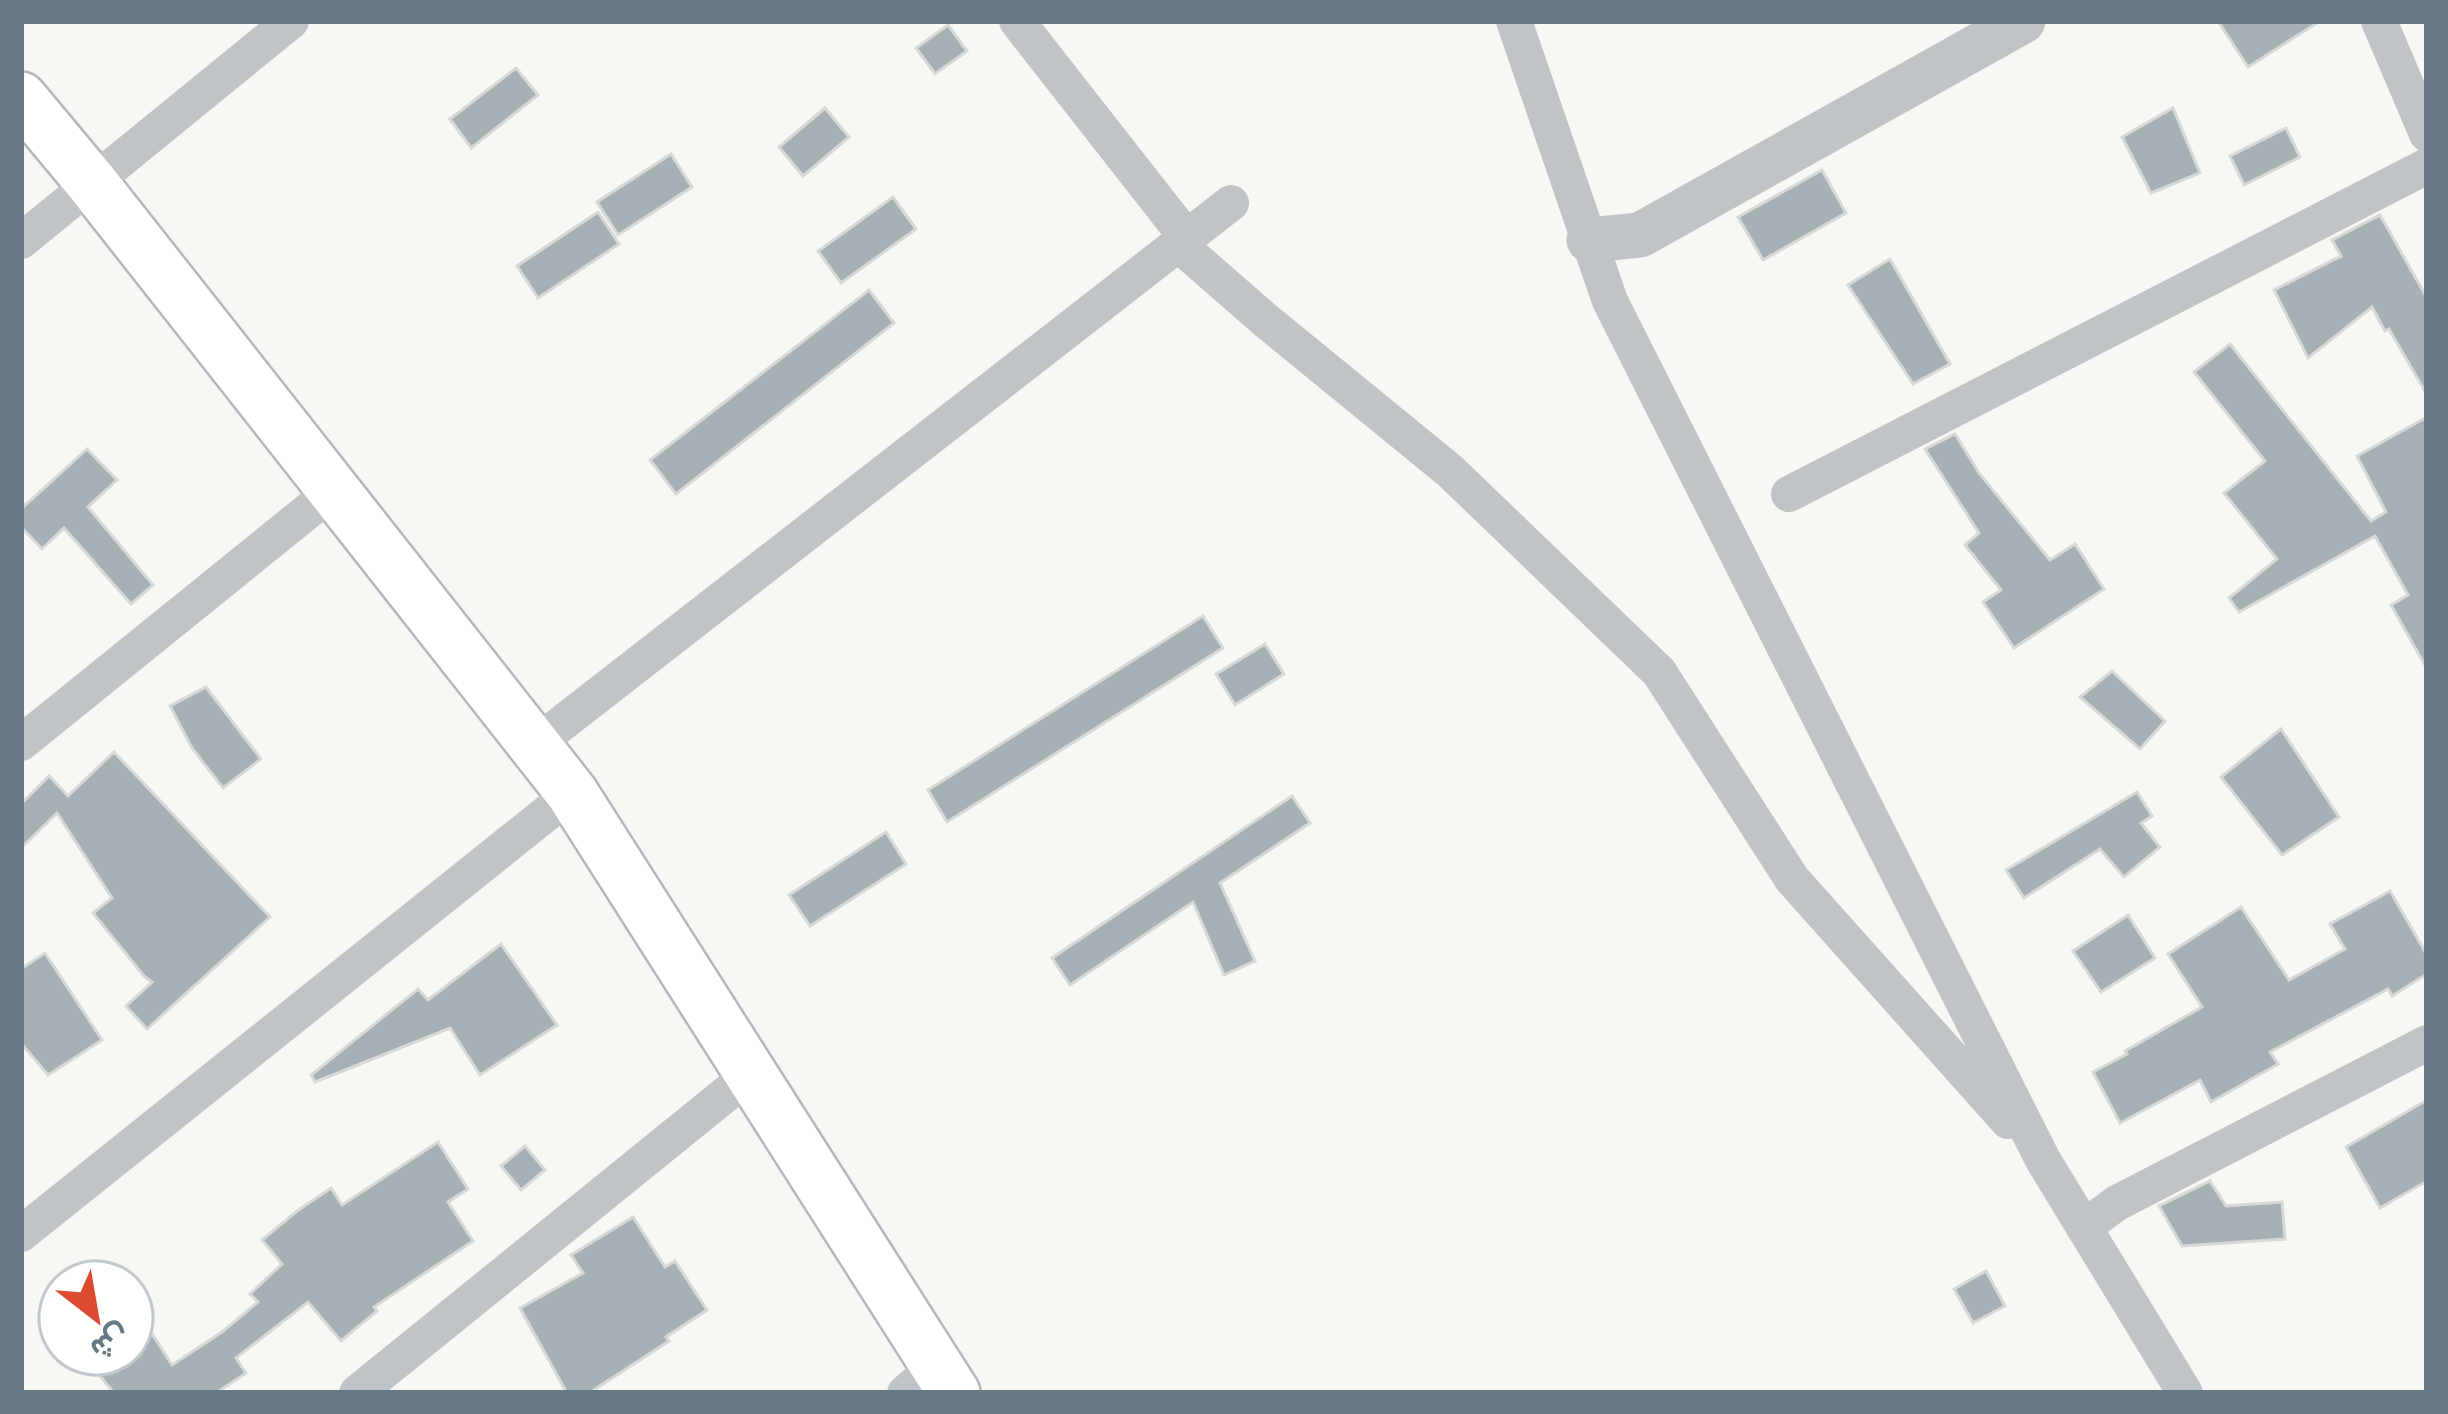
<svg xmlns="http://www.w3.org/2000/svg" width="2448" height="1414" viewBox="0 0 2448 1414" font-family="Inter,Vazirmatn,sans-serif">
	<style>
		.building { fill: #a7b0b5; stroke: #d8d8d6; stroke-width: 3 }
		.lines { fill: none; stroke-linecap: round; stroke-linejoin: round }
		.secondary-casing { stroke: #b2b8bc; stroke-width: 56 }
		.minor { stroke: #c0c4c7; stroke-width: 36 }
		.tertiary { stroke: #c0c4c7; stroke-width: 45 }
		.secondary { stroke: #fff; stroke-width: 51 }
	</style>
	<rect width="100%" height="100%" fill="#f7f7f4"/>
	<g class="building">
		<path d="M 2218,21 L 2320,21 L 2248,67 Z"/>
		<path d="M 948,25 L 967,51 L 935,74 L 916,48 Z"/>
		<path d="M 516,68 L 538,95 L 471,148 L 450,119 Z"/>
		<path d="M 825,108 L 849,137 L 803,176 L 779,147 Z"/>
		<path d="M 2173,108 L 2200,173 L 2151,193 L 2122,137 Z"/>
		<path d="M 2286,128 L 2300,157 L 2244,185 L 2230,156 Z"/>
		<path d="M 671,154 L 692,187 L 618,235 L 597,202 Z"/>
		<path d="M 1822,170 L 1846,213 L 1763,260 L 1738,217 Z"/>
		<path d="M 893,197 L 916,229 L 841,283 L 818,251 Z"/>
		<path d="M 598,212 L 619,244 L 538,298 L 517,266 Z"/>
		<path d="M 2380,215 L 2427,298 L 2427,395 L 2389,329 L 2385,331 L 2372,307 L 2308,358 L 2274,290 L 2341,256 L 2332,240 Z"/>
		<path d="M 1890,259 L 1950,364 L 1913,384 L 1848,285 Z"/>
		<path d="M 869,290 L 894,323 L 676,494 L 650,460 Z"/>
		<path d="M 2230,344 L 2371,521 L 2386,512 L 2357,456 L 2427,417 L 2427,669 L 2391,605 L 2408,595 L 2375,536 L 2239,612 L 2229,598 L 2277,559 L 2224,493 L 2265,461 L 2194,372 Z"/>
		<path d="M 1955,434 L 1979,473 L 2050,560 L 2075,544 L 2104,589 L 2014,648 L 1983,602 L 2001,590 L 1965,545 L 1979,533 L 1925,449 Z"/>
		<path d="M 87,449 L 117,480 L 88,507 L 153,585 L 131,604 L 64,528 L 42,549 L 21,527 L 21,509 Z"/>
		<path d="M 1203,616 L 1223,648 L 947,822 L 928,790 Z"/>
		<path d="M 1265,644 L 1284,674 L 1235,705 L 1216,674 Z"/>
		<path d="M 2112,671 L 2165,721 L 2140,749 L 2080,697 Z"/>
		<path d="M 206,687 L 261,759 L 223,788 L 192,748 L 170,706 Z"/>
		<path d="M 2281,729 L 2339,817 L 2282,855 L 2221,777 Z"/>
		<path d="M 114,752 L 270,917 L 147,1029 L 126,1006 L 152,982 L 144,976 L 93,913 L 112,898 L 57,813 L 21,848 L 21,804 L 49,776 L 68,796 Z"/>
		<path d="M 2137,792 L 2152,816 L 2141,823 L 2160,847 L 2124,877 L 2100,849 L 2024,898 L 2006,870 Z"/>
		<path d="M 1292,796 L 1310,823 L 1220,883 L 1255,961 L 1224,975 L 1193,902 L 1070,985 L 1052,958 Z"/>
		<path d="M 886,832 L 906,864 L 810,926 L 789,895 Z"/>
		<path d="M 2390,891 L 2427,955 L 2427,974 L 2392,996 L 2388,989 L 2270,1052 L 2278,1064 L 2211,1102 L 2200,1080 L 2120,1123 L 2093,1072 L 2127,1054 L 2125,1051 L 2202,1007 L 2168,954 L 2241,907 L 2289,980 L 2345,949 L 2330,924 Z"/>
		<path d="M 2128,915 L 2155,958 L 2101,992 L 2073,951 Z"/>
		<path d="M 501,944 L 557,1025 L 480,1075 L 450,1028 L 315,1082 L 311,1075 L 418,989 L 428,1000 Z"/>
		<path d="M 45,953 L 102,1040 L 48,1075 L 21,1043 L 21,969 Z"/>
		<path d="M 2427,1100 L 2427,1181 L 2380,1208 L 2346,1147 Z"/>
		<path d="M 438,1142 L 468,1189 L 448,1202 L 473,1241 L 374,1307 L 377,1311 L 341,1341 L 308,1302 L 236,1358 L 246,1373 L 216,1393 L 114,1393 L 82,1354 L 132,1354 L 132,1345 L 151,1332 L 172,1365 L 222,1332 L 258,1302 L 250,1294 L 282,1264 L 262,1240 L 297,1211 L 331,1188 L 342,1205 Z"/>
		<path d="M 525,1146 L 545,1170 L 521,1190 L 501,1166 Z"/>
		<path d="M 2210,1181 L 2226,1206 L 2282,1202 L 2285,1239 L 2182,1246 L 2159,1206 Z"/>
		<path d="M 633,1217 L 665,1267 L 675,1261 L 707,1310 L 666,1337 L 669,1341 L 589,1393 L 567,1393 L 520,1308 L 583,1273 L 571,1255 Z"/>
		<path d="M 1986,1271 L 2005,1306 L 1973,1323 L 1954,1289 Z"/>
	</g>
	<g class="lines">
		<defs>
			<path id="secondary" d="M 21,98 L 91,182 L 572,793 L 954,1393"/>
		</defs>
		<use href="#secondary" class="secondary-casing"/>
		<g class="minor">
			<path d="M 1017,21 L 1187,238"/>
			<path d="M 1514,21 L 1610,301 L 2043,1160 L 2185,1393"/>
			<path d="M 2379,21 L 2427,134"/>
			<path d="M 21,241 L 291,21"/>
			<path d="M 1178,244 L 1264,319 L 1450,471 L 1659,672 L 1792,879 L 2008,1121"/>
			<path d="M 1789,494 L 2427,166"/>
			<path d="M 21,743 L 334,490"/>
			<path d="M 534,745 L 1231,203"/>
			<path d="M 2084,1227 L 2117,1203 L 2427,1043"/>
			<path d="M 21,1234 L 572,793"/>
			<path d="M 357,1393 L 752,1073"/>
			<path d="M 905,1393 L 938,1365"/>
		</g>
		<path class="tertiary" d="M 1589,240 L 1640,235 L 2023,21"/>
		<use href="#secondary" class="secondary"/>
	</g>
	<rect width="2448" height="1414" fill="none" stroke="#677984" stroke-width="48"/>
	<g transform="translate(96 1318) rotate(149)"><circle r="57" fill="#ffffff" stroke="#c2c9ce" stroke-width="3"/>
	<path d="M0-9L21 45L0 30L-21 45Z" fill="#dc4b2f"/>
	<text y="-18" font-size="33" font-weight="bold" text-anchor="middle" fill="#677984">ش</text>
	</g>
</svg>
